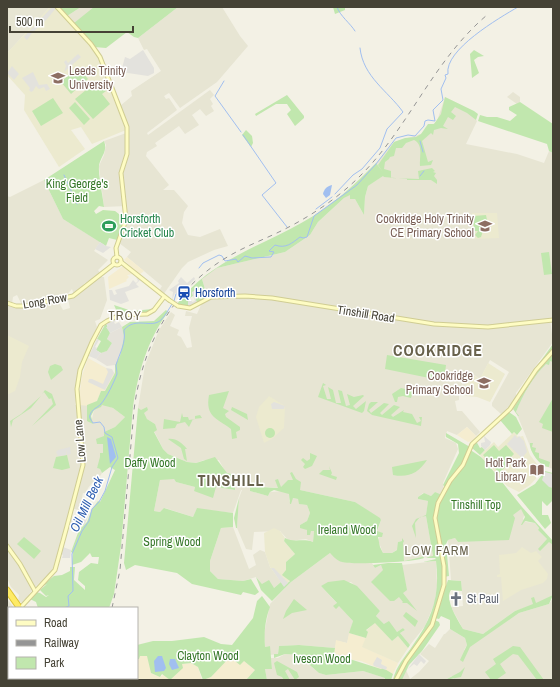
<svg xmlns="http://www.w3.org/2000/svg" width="560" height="687" viewBox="0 0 560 687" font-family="'Archivo Narrow',sans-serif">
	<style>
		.residential { fill: #e7e5d3 }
		.commercial { fill: #f5edd0 }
		.industrial { fill: #e5e2da }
		.education { fill: #eceacf }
		.green { fill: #c1e7ae }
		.parking { fill: #e3e2dd }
		.water { fill: #a1bff0 }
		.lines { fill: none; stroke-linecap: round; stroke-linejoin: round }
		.stream { stroke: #a1bff0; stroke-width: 1 }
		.secondary-casing { stroke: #d0cd93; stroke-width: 5 }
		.highway-casing { stroke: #ddc235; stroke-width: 7 }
		.secondary { stroke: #fefcc3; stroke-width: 3 }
		.highway { stroke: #feeb65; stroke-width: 5 }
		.rail { stroke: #959595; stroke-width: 1; stroke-dasharray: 5 5; stroke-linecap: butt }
		.secondary-bridge-casing { stroke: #d0cd93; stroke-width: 5; stroke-linecap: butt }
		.secondary-bridge { stroke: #fefcc3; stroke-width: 3 }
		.labels { text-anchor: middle; stroke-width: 3; stroke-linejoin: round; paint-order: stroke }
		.education-label { font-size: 12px; fill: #785e54; stroke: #fff; text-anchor: end }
		.park-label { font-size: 12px; fill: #357728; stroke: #fff }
		.leisure-label { font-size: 12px; fill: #27864d; stroke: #fff; text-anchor: start }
		.transit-label { font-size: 12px; fill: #164399; stroke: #fff; text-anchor: start }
		.street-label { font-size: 12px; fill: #454235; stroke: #fff }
		.worship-label { font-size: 12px; fill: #5b616d; stroke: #fff; text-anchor: start }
		.neighbourhood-label { font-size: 13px; letter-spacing: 1px; fill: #68624c; stroke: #fff }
		.water-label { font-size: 13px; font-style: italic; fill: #2e5eb1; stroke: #fff }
		.district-label { font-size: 16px; font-weight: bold; letter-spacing: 1px; fill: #68624c; stroke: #fff }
	</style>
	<rect width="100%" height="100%" fill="#f3f1e5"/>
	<g class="residential">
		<path d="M 7,7 L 50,7 L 7,53 Z"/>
		<path d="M 81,7 L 95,8 L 74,23 L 67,16 Z"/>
		<path d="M 178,7 L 222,7 L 240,36 L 248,46 L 217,82 L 180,108 L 169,93 L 164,96 L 166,99 L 169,98 L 177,110 L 147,133 L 148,135 L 210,90 L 214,95 L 210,99 L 213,104 L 211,106 L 214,111 L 206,116 L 200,109 L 192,115 L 199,125 L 185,134 L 179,126 L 155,143 L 157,146 L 147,152 L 146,156 L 169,185 L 163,190 L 174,190 L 188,206 L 184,212 L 182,223 L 188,235 L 200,237 L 220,229 L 228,246 L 214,250 L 188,262 L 182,268 L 163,295 L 159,291 L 162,286 L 127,257 L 131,252 L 119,243 L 126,228 L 126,206 L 104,207 L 99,166 L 104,155 L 106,145 L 104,141 L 129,132 L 128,124 L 120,106 L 132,96 L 131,91 L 161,71 L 147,49 L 144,50 L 138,38 Z"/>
		<path d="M 513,92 L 520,97 L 520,102 L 517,104 L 507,97 Z"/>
		<path d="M 445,97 L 463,106 L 477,121 L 466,144 L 517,154 L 544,163 L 549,151 L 553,153 L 553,318 L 550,319 L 553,342 L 516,393 L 516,398 L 503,413 L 501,414 L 492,406 L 492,403 L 509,372 L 490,360 L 480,379 L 474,375 L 464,387 L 464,394 L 459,393 L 459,400 L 455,401 L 457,411 L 462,411 L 480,432 L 476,436 L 467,427 L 457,435 L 447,431 L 445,438 L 456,443 L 458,449 L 443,483 L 444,489 L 440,495 L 435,492 L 431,496 L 423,493 L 418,497 L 418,499 L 428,501 L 426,516 L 433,556 L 404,561 L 402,541 L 398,542 L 398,549 L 392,553 L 383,553 L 378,540 L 382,533 L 377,532 L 381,520 L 380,519 L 355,502 L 300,490 L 250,485 L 250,491 L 268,496 L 270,492 L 283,491 L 290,494 L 289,502 L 293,498 L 298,499 L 300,504 L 307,505 L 310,513 L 307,521 L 300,525 L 307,530 L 307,535 L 311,531 L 314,531 L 313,542 L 306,539 L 289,541 L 280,531 L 254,532 L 252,550 L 246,549 L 237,528 L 239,498 L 242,490 L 241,490 L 233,513 L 197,509 L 193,517 L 165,508 L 160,512 L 154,511 L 160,480 L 164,478 L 174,479 L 176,482 L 195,487 L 194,491 L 216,487 L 235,490 L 236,482 L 235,475 L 226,473 L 219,460 L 204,460 L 196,463 L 187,462 L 168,454 L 163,449 L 154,431 L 155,424 L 147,419 L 138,408 L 145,365 L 159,330 L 171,312 L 175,315 L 170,326 L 179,330 L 177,335 L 181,337 L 187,348 L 192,347 L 189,328 L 192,316 L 185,316 L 186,311 L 197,314 L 201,305 L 208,299 L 202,279 L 206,275 L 217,268 L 285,252 L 310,235 L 318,222 L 344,198 L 350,194 L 355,199 L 364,215 L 365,197 L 368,186 L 384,175 L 376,163 L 394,142 L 421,134 L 437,121 Z"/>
		<path d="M 44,180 L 63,219 L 100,242 L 94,251 L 108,260 L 98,270 L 101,274 L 85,283 L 74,295 L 72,289 L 65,297 L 22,305 L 17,295 L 13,297 L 12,304 L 7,301 L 7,196 L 10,197 Z"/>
		<path d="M 101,277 L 104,277 L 107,300 L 100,319 L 95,321 L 97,327 L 78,372 L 75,405 L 87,405 L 87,414 L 92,419 L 94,410 L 102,404 L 113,408 L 125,417 L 115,427 L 104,432 L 104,436 L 99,443 L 103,444 L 103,454 L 97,468 L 100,469 L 102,473 L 95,484 L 92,483 L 88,488 L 86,493 L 83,493 L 79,510 L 70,508 L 53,570 L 32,590 L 23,603 L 18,601 L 19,595 L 11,587 L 7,578 L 7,305 L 11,307 L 28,307 L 58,301 L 63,310 L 70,308 L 68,299 L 80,293 L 93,281 Z"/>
		<path d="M 553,354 L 553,469 L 542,465 L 532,451 L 516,412 L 521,399 L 534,378 Z"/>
		<path d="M 521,508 L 525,513 L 523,519 L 526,522 L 535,523 L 539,528 L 538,530 L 553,545 L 553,595 L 541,602 L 515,611 L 483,634 L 463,629 L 451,607 L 463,606 L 461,581 L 451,580 L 448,540 L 455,538 L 458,542 L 474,540 Z"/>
		<path d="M 233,527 L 249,569 L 256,565 L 253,555 L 260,550 L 265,552 L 270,567 L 281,582 L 274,588 L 262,584 L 256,577 L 243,581 L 218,579 L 210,571 L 210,561 L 221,528 Z"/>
		<path d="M 330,553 L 342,562 L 372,563 L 375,568 L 381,565 L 384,570 L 402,571 L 402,565 L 436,561 L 437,586 L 435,602 L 425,626 L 410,645 L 400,633 L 405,630 L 403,628 L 397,632 L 384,624 L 376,616 L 380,611 L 351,582 L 321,586 L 353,621 L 347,643 L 337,641 L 335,648 L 299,645 L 279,646 L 278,654 L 270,655 L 270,646 L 265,647 L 264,634 L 270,604 L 291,582 Z"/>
		<path d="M 553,598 L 553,680 L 455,680 L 452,676 L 445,680 L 402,680 L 406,670 L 410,679 L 419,672 L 429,661 L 420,654 L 429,644 L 435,648 L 444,634 L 445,634 L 450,629 L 465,638 L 467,645 L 464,650 L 519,613 L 549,604 Z"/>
		<path d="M 7,599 L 14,608 L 9,608 L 9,621 L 7,623 Z"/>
		<path d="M 285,654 L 297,655 L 319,673 L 326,675 L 363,671 L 386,678 L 385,680 L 267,680 L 265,669 L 272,669 L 271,658 L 278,658 Z"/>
	</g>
	<g class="commercial">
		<path d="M 127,257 L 144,271 L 139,275 L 124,260 Z"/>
		<path d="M 123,266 L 133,274 L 127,275 L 129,277 L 126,280 L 127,281 L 109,289 L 108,277 Z"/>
		<path d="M 228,288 L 228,294 L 218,295 L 217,289 Z"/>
		<path d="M 88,358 L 115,373 L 105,392 L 101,391 L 97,401 L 90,406 L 78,405 L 82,376 Z"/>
		<path d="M 467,427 L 476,436 L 472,441 L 468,442 L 457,435 Z"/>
		<path d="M 349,633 L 366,638 L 363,647 L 398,663 L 393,674 L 361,661 L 347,659 L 334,654 L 336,640 L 347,643 Z"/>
		<path d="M 139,656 L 148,656 L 151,673 L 160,677 L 182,664 L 191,663 L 198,667 L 202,680 L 128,680 L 129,678 L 137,678 L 137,659 L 139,659 Z"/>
		<path d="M 230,656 L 244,661 L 255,670 L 246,680 L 203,680 L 211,677 Z"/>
	</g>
	<path class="industrial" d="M 122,327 L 124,337 L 120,356 L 115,365 L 107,366 L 96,359 L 101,353 L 107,351 L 112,343 L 107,339 L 110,333 Z"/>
	<g class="education">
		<path d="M 50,7 L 55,7 L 85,39 L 98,58 L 126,130 L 92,144 L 81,127 L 71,130 L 85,149 L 59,167 L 24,110 L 25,95 L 7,75 L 7,53 Z"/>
		<path d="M 472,213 L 497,213 L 499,238 L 472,239 Z"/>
		<path d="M 7,335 L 29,346 L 22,362 L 20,377 L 15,391 L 9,394 L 7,394 Z"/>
		<path d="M 488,363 L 505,374 L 490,402 L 477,397 L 466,396 L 464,387 L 473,375 L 480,379 Z"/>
		<path d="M 269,396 L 285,406 L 284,428 L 272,439 L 264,443 L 256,417 L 259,407 Z"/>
		<path d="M 514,432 L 518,437 L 523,436 L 530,455 L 537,464 L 544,470 L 530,485 L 519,492 L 507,486 L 480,455 L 494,442 L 498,447 Z"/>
		<path d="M 274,528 L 280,531 L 285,538 L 284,541 L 295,554 L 286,562 L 286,570 L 290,580 L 284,587 L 270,567 L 265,552 L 264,533 Z"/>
		<path d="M 522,547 L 531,553 L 536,551 L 542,557 L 538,561 L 548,574 L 547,579 L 543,583 L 521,590 L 503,601 L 501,577 L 497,577 L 497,575 L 500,574 L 499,555 L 516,553 Z"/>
		<path d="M 375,622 L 392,641 L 398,636 L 408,648 L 398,663 L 362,647 L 368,632 L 366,631 Z"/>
	</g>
	<g class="green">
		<path d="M 59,7 L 81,7 L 67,16 Z"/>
		<path d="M 94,7 L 178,7 L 138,38 L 134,37 L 127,32 L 106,48 L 94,47 L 74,23 Z"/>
		<path d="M 333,7 L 345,7 L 345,10 L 335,14 Z"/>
		<path d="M 474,50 L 484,56 L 478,57 L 474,60 L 479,73 L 472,78 L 470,54 Z"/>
		<path d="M 78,67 L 88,79 L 71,94 L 61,82 Z"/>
		<path d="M 97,81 L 106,91 L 102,94 L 110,104 L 93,119 L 75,99 Z"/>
		<path d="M 287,95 L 304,116 L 304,118 L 295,126 L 287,114 L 291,110 L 287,104 L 276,104 L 256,116 L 255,114 Z"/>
		<path d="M 445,97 L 474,111 L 478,114 L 476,120 L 467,113 L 455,107 L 451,112 L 456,116 L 453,120 L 448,117 L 443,126 L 448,129 L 441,128 L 434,130 L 433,135 L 431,133 L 422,141 L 428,162 L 433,160 L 431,165 L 420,166 C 419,157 424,145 414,140 L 406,143 L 402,148 L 396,148 L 394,156 L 390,157 L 389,159 L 385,162 L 384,169 L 391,171 L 391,177 L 392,178 L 419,179 L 418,171 L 432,168 L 435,171 L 433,172 L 436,173 L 434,176 L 437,180 L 437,184 L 431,180 L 407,180 L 407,179 L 384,177 L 383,176 L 368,186 L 365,197 L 364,215 L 355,199 L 350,199 L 350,195 L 344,198 L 318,222 L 310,235 L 285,252 L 217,268 L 202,279 L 207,296 L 197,303 L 195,297 L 201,295 L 199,290 L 192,292 L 193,296 L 188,299 L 188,306 L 177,304 C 210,261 257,248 303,222 C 331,207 354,185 376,163 L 383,172 L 378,165 L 394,142 L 405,138 L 416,137 L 421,134 L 428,124 L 434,124 L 441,114 Z"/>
		<path d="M 53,98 L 63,113 L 41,126 L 32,111 Z"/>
		<path d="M 75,102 L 90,119 L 84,125 L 69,108 Z"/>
		<path d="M 520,102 L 553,124 L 553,153 L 549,151 L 547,144 L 478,121 L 480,115 L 487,117 L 497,117 L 510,121 L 517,115 L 509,110 L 509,107 Z"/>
		<path d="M 246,130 L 252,136 L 253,143 L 251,147 L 242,135 Z"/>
		<path d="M 104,141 C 108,151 101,156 99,165 C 98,175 103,197 104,207 L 99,206 L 94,211 L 96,214 L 103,210 L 115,211 L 124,218 L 124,224 L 117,240 L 109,238 L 106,246 L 63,219 L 44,180 Z"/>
		<path d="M 486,215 L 488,225 L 483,227 L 485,230 L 483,231 L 481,237 L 478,238 L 475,235 L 478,231 L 474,231 L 473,216 Z"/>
		<path d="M 549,252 L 552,274 L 544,275 L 541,253 Z"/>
		<path d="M 114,305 L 132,311 L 153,309 C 142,317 131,311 118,314 Z"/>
		<path d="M 166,310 L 168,312 C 147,341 138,373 133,407 L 121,546 L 114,594 L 109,608 L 38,608 L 36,602 L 30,599 L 36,592 L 40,593 L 46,597 L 49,595 L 46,596 L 40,590 L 47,584 L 39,588 L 54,576 L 62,575 L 70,571 L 70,567 L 75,567 L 74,580 L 85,590 L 85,586 L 78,580 L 79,572 L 91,563 L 98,564 L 99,557 L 92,557 L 90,553 L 81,562 L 72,565 L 73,553 L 71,552 L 79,530 L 87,522 L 92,509 L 98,501 L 100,502 L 115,470 L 110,467 L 102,473 L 100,469 L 97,468 L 100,457 L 100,453 L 103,453 L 103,444 L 97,444 L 96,439 L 104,436 L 104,432 L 115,427 L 125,417 L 113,408 L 102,405 L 101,407 L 94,410 L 91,416 L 93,424 L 87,421 L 87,405 L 97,401 L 101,391 L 105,391 L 115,373 L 115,365 L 120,356 L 124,337 L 122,327 L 130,322 L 154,321 Z"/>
		<path d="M 106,323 L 110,333 L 107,339 L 112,343 L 107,351 L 101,353 L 96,350 L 101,341 L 97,339 Z"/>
		<path d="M 553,344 L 553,349 L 524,384 Z"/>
		<path d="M 553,353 L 553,362 L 550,361 L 549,365 L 546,364 C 533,377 523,394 516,412 L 519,416 L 518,416 L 513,409 C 526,389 537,370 553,353 Z"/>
		<path d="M 387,355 L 446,365 L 444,381 L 385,369 Z"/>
		<path d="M 55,364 L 61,366 L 63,370 L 51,380 L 48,372 L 50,366 Z"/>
		<path d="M 323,383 L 326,385 L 323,386 L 327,399 L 331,399 L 328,387 L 333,390 L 336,403 L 341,403 L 338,390 L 342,391 L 346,406 L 350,405 L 347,394 L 354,397 L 363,395 L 364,396 L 353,406 L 356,409 L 366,401 L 364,411 L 362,413 L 318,397 Z"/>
		<path d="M 401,388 L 413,391 L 411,398 L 403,396 L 398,397 L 397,402 L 395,402 L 392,394 Z"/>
		<path d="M 45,390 L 52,394 L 56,405 L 32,426 L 53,404 L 50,394 L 52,398 L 49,399 L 44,392 L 42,394 Z"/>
		<path d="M 229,391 L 223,408 L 229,411 L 225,414 L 226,417 L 240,427 L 240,430 L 236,432 L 237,438 L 232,439 L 231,429 C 217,418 205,417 209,395 Z"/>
		<path d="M 41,396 L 31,408 L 13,420 L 11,427 L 10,421 L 21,414 Z"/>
		<path d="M 553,398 L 553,432 L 542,428 L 543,424 L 539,422 Z"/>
		<path d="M 371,402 L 378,402 L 369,410 L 371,413 L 384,403 L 389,404 L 380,413 L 382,415 L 394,405 L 400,407 L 391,415 L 393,417 L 404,410 L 403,412 L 412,414 L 417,423 L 421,421 L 419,417 L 422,417 L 421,426 L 372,415 L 367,411 L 369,404 Z"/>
		<path d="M 147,407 L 148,410 L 144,413 L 147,419 L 155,424 L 157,430 L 154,432 L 163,449 L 168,454 L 187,462 L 196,463 L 215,457 L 227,473 L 235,475 L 235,490 L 216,487 L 213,498 L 194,491 L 195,487 L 176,482 L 174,479 L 160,480 L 154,511 L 160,512 L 164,508 L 193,517 L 197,508 L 233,513 L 233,527 L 221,528 L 210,561 L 210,571 L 218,579 L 243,581 L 251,579 L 259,592 L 255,595 L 243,592 L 241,595 L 192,584 L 177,573 L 135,565 L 126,570 L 124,563 L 138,408 L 141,410 Z"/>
		<path d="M 232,407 L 247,414 L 248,420 L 231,410 Z"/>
		<path d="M 509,412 L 516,417 L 522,429 L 517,435 L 514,432 L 512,434 L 500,420 Z"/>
		<path d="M 182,413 L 183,417 L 188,417 L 189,420 L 195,419 L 195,416 L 200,415 L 202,418 L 193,419 L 189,427 L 185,422 L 177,424 L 175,428 L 163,429 L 164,419 L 180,422 Z"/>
		<circle cx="270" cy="433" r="5"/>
		<path d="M 446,433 L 470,447 L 469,449 L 481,457 L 487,463 L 522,507 L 553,541 L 553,545 L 549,542 L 540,551 L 538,549 L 547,539 L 538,530 L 539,528 L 535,523 L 525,521 L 522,525 L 521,525 L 525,517 L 521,509 L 513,515 L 515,518 L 509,540 L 458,542 L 455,538 L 448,540 L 446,544 L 449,576 L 444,577 L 433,619 L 439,622 L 440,625 L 422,651 L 409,665 L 402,680 L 393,680 C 396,666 405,657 413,645 C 433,617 440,595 436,561 L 423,562 L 436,559 L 435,558 L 428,558 L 426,557 L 433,556 L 426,516 L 420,517 L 415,523 L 416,538 L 412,526 L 416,519 L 426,515 L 428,501 L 418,499 L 418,497 L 424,493 L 431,496 L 435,492 L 442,495 L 446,488 L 443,485 L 459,453 L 458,444 L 446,437 Z"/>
		<path d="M 168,439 C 176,438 182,443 187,449 L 185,449 L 187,461 L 184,459 L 181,448 Z"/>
		<path d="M 476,441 L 480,448 L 482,447 L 485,450 L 480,455 L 472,448 Z"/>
		<path d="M 530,443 L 533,443 L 532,447 L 536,448 L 535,452 L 539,453 L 539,458 L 550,462 L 549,467 C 540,467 529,451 530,443 Z"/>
		<path d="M 494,445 L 499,451 L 506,445 L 514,454 L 508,460 L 510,463 L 499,473 L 483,455 Z"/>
		<path d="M 310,453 L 317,456 L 312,466 L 305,469 L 303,467 L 305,464 L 301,460 L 303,458 L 307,461 L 310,459 Z"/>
		<path d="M 67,455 L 70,468 L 62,470 L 53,468 L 56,457 Z"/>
		<path d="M 427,460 C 418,473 409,478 393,475 L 392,467 Z"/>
		<path d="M 329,466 L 332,473 L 331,475 L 337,477 L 336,480 L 319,474 L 323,470 L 330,470 Z"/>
		<path d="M 545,471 L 553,473 L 553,500 L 547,506 L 542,501 L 542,515 L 548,515 L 551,523 L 545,529 L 517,495 L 535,484 Z"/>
		<path d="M 292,472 L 296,479 L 301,482 L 300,490 L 355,502 L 380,518 L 381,520 L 377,531 L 383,533 L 382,537 L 378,537 L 380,547 L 383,553 L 392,553 L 397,550 L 398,542 L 402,541 L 402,538 L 404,541 L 403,543 L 404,561 L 422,557 L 420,551 L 416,550 L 418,549 L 424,558 C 416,562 352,565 342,562 C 337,561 333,556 330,553 L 291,582 L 272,601 L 261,590 L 256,577 L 262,584 L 269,580 L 274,588 L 281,582 L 284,586 L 290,581 L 282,575 L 286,570 L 286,562 L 295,554 L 284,541 L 285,538 C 294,543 303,538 313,542 L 314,531 L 311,531 L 310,535 L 307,535 L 307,530 L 300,528 L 300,525 L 307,521 L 310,513 L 307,505 L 299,504 L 298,499 L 293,498 L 291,504 L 290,504 L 289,494 L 274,490 L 270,492 L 268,496 L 250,491 L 250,485 L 259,487 L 258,479 L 260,479 L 261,487 L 278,488 L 275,480 L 278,479 L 281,487 L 288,480 L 293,480 L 290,473 Z"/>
		<path d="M 239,498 L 237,528 L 236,528 L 234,518 Z"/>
		<path d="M 24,537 L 41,551 L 34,559 L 17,544 Z"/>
		<path d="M 388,563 L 402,563 L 407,590 L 403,593 L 417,611 L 407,603 L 402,603 L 403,602 L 399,597 L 394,601 L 390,601 L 371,582 L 383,570 L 381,565 L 375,568 L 373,565 Z"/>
		<path d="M 344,580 L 357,586 L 380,611 L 376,616 L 384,624 L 389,621 L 397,632 L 403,628 L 405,630 L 400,633 L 410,645 L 408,648 L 398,636 L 392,641 L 375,623 L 366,630 L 368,632 L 366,638 L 349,633 L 353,621 L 339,606 L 336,609 L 333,606 L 337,603 L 321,586 L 328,582 Z"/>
		<path d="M 448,580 L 461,581 L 462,591 L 451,590 C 444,599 458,620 463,629 L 483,634 L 515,611 L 533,604 L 531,598 L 534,597 L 536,603 L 553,595 L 549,604 L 519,613 L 470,647 L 463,662 L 460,660 L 467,645 L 465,638 L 450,629 L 450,620 L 441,616 L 439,619 L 435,618 Z"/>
		<path d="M 262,596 L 270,607 C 265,620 264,632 265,647 L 270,646 L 272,669 L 265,669 L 267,680 L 246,680 L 255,670 L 244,661 L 240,665 L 230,657 L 211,677 L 203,680 L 198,667 L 191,663 L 182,664 L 183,668 L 170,680 L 162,674 L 160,677 L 151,673 L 147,656 L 140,656 L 139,659 L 137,659 L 137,645 L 153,641 L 172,641 L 204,637 L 221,644 L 232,645 L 253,618 L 257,601 Z"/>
		<path d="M 294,599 L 307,610 L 292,613 L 283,619 L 286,611 Z"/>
		<path d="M 406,612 L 418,621 L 415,627 L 403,616 Z"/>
		<path d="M 299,645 L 335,648 L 334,654 L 381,669 L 383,668 L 393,674 L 391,680 L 385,680 L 385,678 L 363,671 L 326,675 L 319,673 L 298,655 L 285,654 L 274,658 L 274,654 L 278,654 L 279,646 Z"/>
		<path d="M 513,646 L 520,647 L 544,680 L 537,680 L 518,655 L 513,654 L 500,664 L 506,673 L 496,680 L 491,680 L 485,672 L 496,664 L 493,659 Z"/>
		<path d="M 277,661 L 297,672 L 299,677 L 295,680 L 288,669 L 285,671 L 290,680 L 284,680 L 282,677 L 277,675 L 274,663 Z"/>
		<path d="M 7,663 L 9,663 L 9,678 L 47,678 L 49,680 L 7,680 Z"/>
		<path d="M 465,667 L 461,677 L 445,680 L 460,672 Z"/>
	</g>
	<g class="parking">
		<path d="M 52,7 L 56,8 L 47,19 L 32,33 L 27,40 L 24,37 Z"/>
		<path d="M 143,50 L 154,68 L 154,73 L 148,76 L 121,72 L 125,57 L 130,59 Z"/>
		<path d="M 78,54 L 81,57 L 64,72 L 66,66 L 64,62 L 66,60 L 68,63 Z"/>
		<path d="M 12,66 L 19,74 L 14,80 L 7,73 Z"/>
		<path d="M 33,72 L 39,85 L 47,84 L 50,89 L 46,91 L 44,87 L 39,89 L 36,86 L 33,91 L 31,92 L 29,90 L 30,88 L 22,78 Z"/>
		<path d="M 100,242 L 106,246 L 111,247 L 103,253 L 95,249 Z"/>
		<path d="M 136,277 L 140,280 L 136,284 L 139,287 L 125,292 L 129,301 L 121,304 L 110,300 L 109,290 L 112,290 L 114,295 L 117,294 L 115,290 L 129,286 L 133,280 L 136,283 L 138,281 Z"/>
		<path d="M 181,277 L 187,283 L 194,277 L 195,279 L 182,292 L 178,294 L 175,293 L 172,300 L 173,292 L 169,290 L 179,283 L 178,281 Z"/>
		<path d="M 199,290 L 201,295 L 195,297 L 197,303 L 188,306 L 188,299 L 191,299 L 192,302 L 195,301 L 192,292 Z"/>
		<path d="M 118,318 L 118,320 L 114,322 L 115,324 L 119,322 L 122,327 L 110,333 L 106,327 L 108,327 L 106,323 Z"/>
		<path d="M 97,339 L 99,340 L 95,347 L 97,348 L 96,350 L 101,353 L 96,359 L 89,356 Z"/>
		<path d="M 106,368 L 112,369 L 114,373 L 105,390 L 88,382 L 89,379 L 92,379 L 103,384 L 108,372 Z"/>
		<path d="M 274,402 L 285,406 L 284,409 L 272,409 L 271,404 Z"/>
		<path d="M 515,435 L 517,438 L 519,436 L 524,441 L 527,452 L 522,458 L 507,444 Z"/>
		<path d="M 484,436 L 491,442 L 490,445 L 485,450 L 481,446 L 481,443 L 485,442 Z"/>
		<path d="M 70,447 L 71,454 L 67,455 L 66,449 L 66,455 L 58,456 L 56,452 L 58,450 Z"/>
		<path d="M 545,472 L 553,474 L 553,488 L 549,487 L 542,480 Z"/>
		<path d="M 84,507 L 90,510 L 85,524 L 80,528 L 81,521 L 74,519 L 72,525 L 70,525 L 71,518 L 78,519 Z"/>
		<path d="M 63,547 L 71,550 L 70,558 L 62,558 L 63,555 L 61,554 Z"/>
		<path d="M 271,568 L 274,568 L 288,583 L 284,587 Z"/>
		<path d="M 419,654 L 426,661 L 424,664 L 421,661 L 417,666 L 414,664 L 408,669 Z"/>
		<path d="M 377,657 L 382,660 L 381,664 L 387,667 L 386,670 L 374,666 L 373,664 Z"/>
	</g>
	<g class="water">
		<path d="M 332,185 L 330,195 L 326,198 L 323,194 C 324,189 327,186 332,185 Z"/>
		<path d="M 107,437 L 111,439 L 116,457 L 110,464 Z"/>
		<path d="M 158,656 L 162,656 L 166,668 L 164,671 L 155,672 L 154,661 Z"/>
		<path d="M 170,659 L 175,659 L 179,668 L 172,670 L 169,664 Z"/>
	</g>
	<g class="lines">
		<g class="stream">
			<path d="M 337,7 C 340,16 350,23 355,31"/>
			<path d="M 224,81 L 215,96 L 241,132"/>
			<path d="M 243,135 L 276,183 L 262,195 L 287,227"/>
			<path d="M 420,141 L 423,152"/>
			<path d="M 64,175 L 77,204"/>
			<path d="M 420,176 L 424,171"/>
			<path d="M 335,194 L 353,175 L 362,169 L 380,148 L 387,129 L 403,112 C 388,91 363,77 360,48"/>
			<path d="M 316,209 L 332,197"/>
			<path d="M 199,268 L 203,263 L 219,255 L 222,256 L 225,261 L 236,259 L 238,262 L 245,256 L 252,258 L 271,257 L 274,252 L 269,251 L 275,245 C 286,249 292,243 300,237 L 303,238 L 307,237 L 314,216 L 357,185 L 376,164 L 396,138 L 408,135 L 415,136 L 424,126 L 425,121 L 428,120 L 435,121 L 433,110 L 443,100 L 441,89 L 446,78 L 445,75 L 448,74 C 444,50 499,18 518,7"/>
			<path d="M 174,301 L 176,294"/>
			<path d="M 64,608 L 69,606 L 68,596 L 73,591 L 72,554 L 82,531 L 89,521 L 92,509 L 99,502 L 105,491 L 112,467 L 118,458 L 112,437 L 105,433 L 104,427 L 100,422 L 93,423 C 91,420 89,418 90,415 C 92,409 97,408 101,404 C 107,397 114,382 117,374 C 117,371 116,367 116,365 C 120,352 126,344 124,330 C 136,316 151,329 161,320 C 165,316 169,309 172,304"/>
			<path d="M 7,665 L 9,664"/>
		</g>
		<defs>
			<g id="secondary">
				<path d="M 57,7 L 91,44 L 100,57 L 127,127 L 127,154 L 121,173 L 126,220 L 116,248 L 117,257"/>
				<circle cx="117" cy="261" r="4"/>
				<path d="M 121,262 L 169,300"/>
				<path d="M 7,303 L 16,306 L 25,306 L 73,296 L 114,264"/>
				<path d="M 178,306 L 190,308 L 211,297 L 245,296 L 272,298 L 434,324 L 488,327 L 553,320"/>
				<path d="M 7,546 L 20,564 L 35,591"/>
				<path d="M 22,606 L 55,570 L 67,526 L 83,465 L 77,389 L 80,370 L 92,342 L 101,325 L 107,321 L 120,315 L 147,314 L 154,310 L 164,297"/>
				<path d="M 396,680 L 406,661 L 432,625 L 444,585 L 444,566 L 435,518 L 438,503 L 450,481 L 463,465 L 472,444 L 510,409 L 536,370 L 553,351"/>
			</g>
			<g id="highway">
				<path d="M 7,590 L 19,607"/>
				<path d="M 102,678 L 106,680"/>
			</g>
		</defs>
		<use href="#secondary" class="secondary-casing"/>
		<use href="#highway" class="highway-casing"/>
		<use href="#secondary" class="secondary"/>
		<use href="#highway" class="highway"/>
		<g class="rail">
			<path d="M 112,608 L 120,570 L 134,410 C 142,346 172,289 229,256 C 246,246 265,239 283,230 C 313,215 341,196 364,172 C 411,123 434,60 487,15"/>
			<path d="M 69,680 L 71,678"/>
		</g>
		<defs>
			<path id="secondary-bridge" d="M 169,300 L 178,306"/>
		</defs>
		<use href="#secondary-bridge" class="secondary-bridge-casing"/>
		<use href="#secondary-bridge" class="secondary-bridge"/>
	</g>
	<defs>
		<symbol id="university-bare" viewBox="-9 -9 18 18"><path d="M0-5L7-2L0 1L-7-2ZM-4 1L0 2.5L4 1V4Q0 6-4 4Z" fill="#8d6e63" stroke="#fff" stroke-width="2.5" paint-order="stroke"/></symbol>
		<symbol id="stadium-bare" viewBox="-9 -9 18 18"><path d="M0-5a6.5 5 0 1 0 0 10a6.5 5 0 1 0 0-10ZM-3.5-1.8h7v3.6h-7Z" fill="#2e9e5b" stroke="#fff" stroke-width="2.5" paint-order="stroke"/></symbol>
		<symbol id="school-bare" viewBox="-9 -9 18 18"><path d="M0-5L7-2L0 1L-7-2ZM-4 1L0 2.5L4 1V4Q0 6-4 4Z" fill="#8d6e63" stroke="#fff" stroke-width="2.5" paint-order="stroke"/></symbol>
		<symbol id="station-bare" viewBox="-9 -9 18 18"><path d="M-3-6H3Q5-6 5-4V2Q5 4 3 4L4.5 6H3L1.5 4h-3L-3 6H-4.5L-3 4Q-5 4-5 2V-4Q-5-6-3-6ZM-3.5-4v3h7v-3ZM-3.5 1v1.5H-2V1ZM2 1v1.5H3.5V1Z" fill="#1a4fb4" stroke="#fff" stroke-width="2.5" paint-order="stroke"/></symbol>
		<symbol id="library-bare" viewBox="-9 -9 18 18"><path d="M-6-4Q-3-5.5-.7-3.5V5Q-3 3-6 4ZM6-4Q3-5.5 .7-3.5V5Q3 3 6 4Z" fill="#8d6e63" stroke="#fff" stroke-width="2.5" paint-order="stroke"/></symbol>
		<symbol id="church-bare" viewBox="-9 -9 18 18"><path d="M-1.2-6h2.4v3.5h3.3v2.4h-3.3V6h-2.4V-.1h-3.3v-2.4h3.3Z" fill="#6b7280" stroke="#fff" stroke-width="2.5" paint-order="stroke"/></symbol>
	</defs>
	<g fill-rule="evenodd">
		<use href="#university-bare" x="48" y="68" width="20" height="20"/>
		<use href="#stadium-bare" x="99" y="216" width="20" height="20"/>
		<use href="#school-bare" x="475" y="216" width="20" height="20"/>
		<use href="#station-bare" x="174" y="283" width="20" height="20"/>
		<use href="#school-bare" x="474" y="373" width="20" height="20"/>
		<use href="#library-bare" x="527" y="460" width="20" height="20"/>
		<use href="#church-bare" x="446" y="589" width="20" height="20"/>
	</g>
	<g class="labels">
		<g class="education-label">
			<text x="69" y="75" text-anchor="start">Leeds Trinity<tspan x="69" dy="14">University</tspan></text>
			<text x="474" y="223">Cookridge Holy Trinity<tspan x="474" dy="14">CE Primary School</tspan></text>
			<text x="473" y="380">Cookridge<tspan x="473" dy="14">Primary School</tspan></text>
			<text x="526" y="467">Holt Park<tspan x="526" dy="14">Library</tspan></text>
		</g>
		<g class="park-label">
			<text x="77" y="188">King George's<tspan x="77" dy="14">Field</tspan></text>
			<text x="150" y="467">Daffy Wood</text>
			<text x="476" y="509">Tinshill Top</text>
			<text x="347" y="534">Ireland Wood</text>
			<text x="172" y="546">Spring Wood</text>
			<text x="208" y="660">Clayton Wood</text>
			<text x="322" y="663">Iveson Wood</text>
		</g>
		<g class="leisure-label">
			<text x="120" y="223">Horsforth<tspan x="120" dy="14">Cricket Club</tspan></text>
		</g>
		<g class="transit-label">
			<text x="195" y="297">Horsforth</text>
		</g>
		<g class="street-label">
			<text transform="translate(45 301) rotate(-10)" y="4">Long Row</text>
			<text transform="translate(366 314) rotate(9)" y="4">Tinshill Road</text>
			<text transform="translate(80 441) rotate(-95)" y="4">Low Lane</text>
		</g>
		<g class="worship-label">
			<text x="467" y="603">St Paul</text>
		</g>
		<g class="neighbourhood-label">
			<text x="125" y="320">TROY</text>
			<text x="437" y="555">LOW FARM</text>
		</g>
		<g class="water-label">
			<text transform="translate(86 504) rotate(-64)" y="5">Oil Mill Beck</text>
		</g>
		<g class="district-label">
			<text x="438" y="356">COOKRIDGE</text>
			<text x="231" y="486">TINSHILL</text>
		</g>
	</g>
	<rect width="560" height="687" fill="none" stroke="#454235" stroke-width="16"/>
	<rect x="8" y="607" width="130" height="72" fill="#ffffff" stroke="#b5b3ae"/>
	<rect x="16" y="620" width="20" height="6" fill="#fefcc3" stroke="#b5b3ae"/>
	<text x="44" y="627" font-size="12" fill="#454235">Road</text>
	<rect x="16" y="640" width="20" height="6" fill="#959595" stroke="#b5b3ae"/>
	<text x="44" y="647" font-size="12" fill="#454235">Railway</text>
	<rect x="16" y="657" width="20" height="12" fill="#c1e7ae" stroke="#b5b3ae"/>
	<text x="44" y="667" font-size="12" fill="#454235">Park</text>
	<path d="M10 26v6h123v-6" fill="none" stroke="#454235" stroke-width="2"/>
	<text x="16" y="26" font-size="12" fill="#454235" stroke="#ffffff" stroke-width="3" paint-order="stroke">500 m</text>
</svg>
